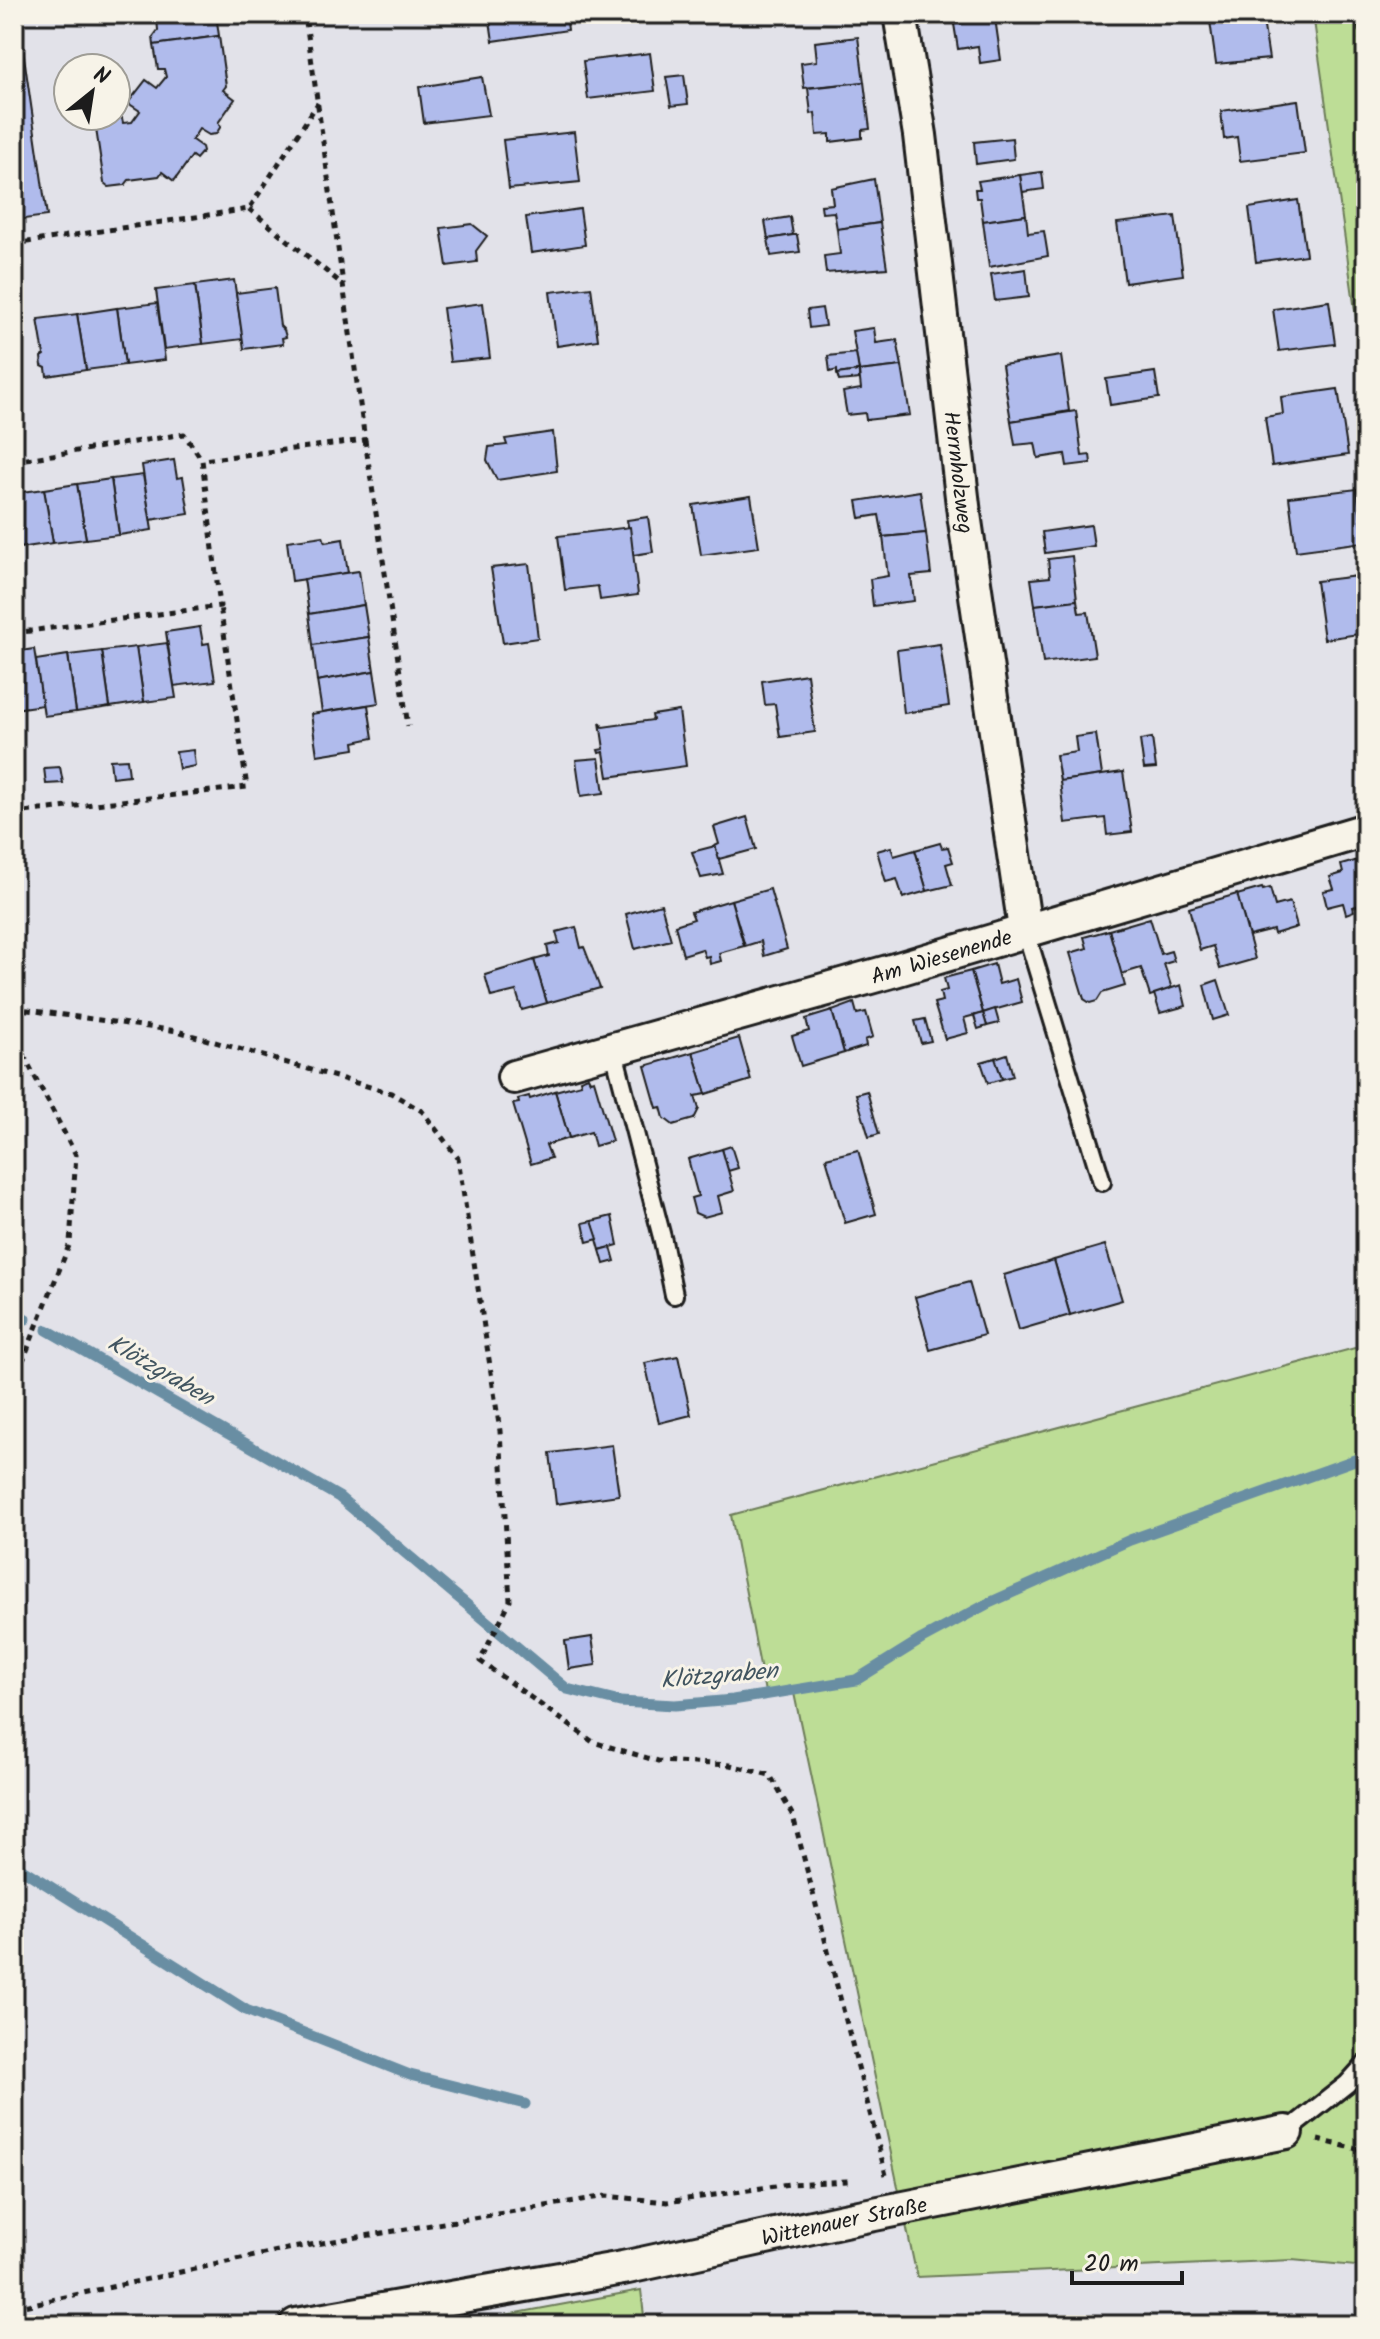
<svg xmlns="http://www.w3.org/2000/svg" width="1380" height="2339" viewBox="0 0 1380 2339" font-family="Kalam,sans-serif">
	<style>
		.green { fill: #bddd96; stroke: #6c7c59; stroke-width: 2 }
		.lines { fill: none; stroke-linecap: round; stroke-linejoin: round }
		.stream { stroke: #698ea3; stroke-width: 11 }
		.building { fill: #b0bbec; stroke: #1c1c1c; stroke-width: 2 }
		.lane-casing { stroke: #1c1c1c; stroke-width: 22 }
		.street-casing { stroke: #1c1c1c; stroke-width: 38 }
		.path { stroke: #1c1c1c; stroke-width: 5; stroke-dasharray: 6 6; stroke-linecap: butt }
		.lane { stroke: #f7f3e8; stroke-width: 16 }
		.street { stroke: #f7f3e8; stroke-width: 32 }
		.labels { text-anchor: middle; stroke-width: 6; stroke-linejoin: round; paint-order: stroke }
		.street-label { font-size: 22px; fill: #1c1c1c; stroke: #f7f3e8 }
		.water-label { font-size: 24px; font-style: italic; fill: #425560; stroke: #f7f3e8 }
	</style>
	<rect width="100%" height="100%" fill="#e2e2e9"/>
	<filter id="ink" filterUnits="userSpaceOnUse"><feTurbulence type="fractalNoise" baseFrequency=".0125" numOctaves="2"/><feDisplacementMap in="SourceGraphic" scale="16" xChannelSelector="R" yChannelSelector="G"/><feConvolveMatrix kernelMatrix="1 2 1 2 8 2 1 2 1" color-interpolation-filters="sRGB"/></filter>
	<g filter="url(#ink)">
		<g class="green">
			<path d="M 1313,14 L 1366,14 L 1366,388 Z"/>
			<path d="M 1366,1345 L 1366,2267 L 1292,2260 L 917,2277 L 794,1693 L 765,1692 L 731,1515 Z"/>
			<path d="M 641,2290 L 645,2325 L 451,2325 Z"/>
		</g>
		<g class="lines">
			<g class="stream">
				<path d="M 14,1313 L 26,1319"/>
				<path d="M 47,1330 L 339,1497 L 567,1689 L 620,1702 L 675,1705 L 733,1700 L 856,1680 L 922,1639 L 989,1603 L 1130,1540 L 1366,1456"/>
				<path d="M 14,1864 L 246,2010 L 410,2075 L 525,2104"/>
			</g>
		</g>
		<g class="building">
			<path d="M 144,14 L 216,14 L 219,36 L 154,45 L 153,37 L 158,30 L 157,19 L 145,20 Z"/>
			<path d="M 489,14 L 566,14 L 568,30 L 493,41 Z"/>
			<path d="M 953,14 L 996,14 L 996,17 L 954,24 Z"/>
			<path d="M 1209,14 L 1262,14 L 1269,59 L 1216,64 Z"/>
			<path d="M 18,15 L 47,216 L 17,220 L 14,198 L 14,16 Z"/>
			<path d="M 995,18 L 1001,60 L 980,63 L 978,46 L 958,49 L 954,24 Z"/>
			<path d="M 219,36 L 226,86 L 223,90 L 235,99 L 218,123 L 221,126 L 216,134 L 209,135 L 199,129 L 192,140 L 202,147 L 203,151 L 196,159 L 192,156 L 174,181 L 162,172 L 159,176 L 129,180 L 125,185 L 109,187 L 104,183 L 95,122 L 99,116 L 116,116 L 122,118 L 123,123 L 132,122 L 140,111 L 128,103 L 146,80 L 157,88 L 166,77 L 164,69 L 158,69 L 154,45 Z"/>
			<path d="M 858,37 L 864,82 L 804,88 L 801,63 L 817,61 L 815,42 Z"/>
			<path d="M 650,53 L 655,91 L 588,99 L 583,61 Z"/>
			<path d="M 684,75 L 688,104 L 671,106 L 666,77 Z"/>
			<path d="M 482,77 L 489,115 L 424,123 L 419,87 Z"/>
			<path d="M 864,82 L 870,129 L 862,130 L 862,138 L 830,142 L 830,134 L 817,135 L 815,113 L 811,114 L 808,88 Z"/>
			<path d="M 1298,100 L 1305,153 L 1240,161 L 1237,137 L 1224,139 L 1221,111 Z"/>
			<path d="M 574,132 L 580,182 L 509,189 L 503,140 Z"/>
			<path d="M 1012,138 L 1014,159 L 976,164 L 974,142 Z"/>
			<path d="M 1042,172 L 1044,189 L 1022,192 L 1020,175 Z"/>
			<path d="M 1020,175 L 1026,215 L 983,221 L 980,198 L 976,198 L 975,189 L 980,189 L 978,181 Z"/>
			<path d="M 874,179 L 880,223 L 837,229 L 834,212 L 822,213 L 821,205 L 833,204 L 831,188 Z"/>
			<path d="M 1298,200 L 1306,255 L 1256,262 L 1249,208 Z"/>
			<path d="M 580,209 L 585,245 L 531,253 L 526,217 Z"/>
			<path d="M 1026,215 L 1028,233 L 1044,231 L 1048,256 L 989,267 L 983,221 Z"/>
			<path d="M 1175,216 L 1183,275 L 1125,283 L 1117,223 Z"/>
			<path d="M 790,217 L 793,235 L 768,239 L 765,221 Z"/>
			<path d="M 880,223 L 887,268 L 826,273 L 824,256 L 840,254 L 837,229 Z"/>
			<path d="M 472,224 L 487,236 L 476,251 L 477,262 L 447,266 L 441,228 Z"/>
			<path d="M 793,235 L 797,235 L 800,252 L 771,256 L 768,239 Z"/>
			<path d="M 1026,269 L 1029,297 L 995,301 L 991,274 Z"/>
			<path d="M 234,280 L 243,339 L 203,344 L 195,285 Z"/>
			<path d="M 195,285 L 203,344 L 164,349 L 156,290 Z"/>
			<path d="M 591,287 L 598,340 L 557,346 L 550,292 Z"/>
			<path d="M 275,288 L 280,326 L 284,330 L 286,337 L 282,338 L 283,344 L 244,349 L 236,293 Z"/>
			<path d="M 1329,301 L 1335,344 L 1279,351 L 1273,309 Z"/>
			<path d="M 157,303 L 165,360 L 125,365 L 117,308 Z"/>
			<path d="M 483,303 L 490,358 L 450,362 L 443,308 Z"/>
			<path d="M 117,308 L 125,365 L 86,370 L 77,314 Z"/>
			<path d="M 822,308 L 825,326 L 809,328 L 807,310 Z"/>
			<path d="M 77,314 L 86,370 L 47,376 L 46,368 L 42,366 L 41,357 L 44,355 L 38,319 Z"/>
			<path d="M 874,328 L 876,343 L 897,340 L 902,366 L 859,371 L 852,331 Z"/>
			<path d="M 856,353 L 859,371 L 837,374 L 837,370 L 830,372 L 828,356 Z"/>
			<path d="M 1061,356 L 1069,411 L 1011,421 L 1002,365 Z"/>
			<path d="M 902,366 L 910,415 L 866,420 L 865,413 L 847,415 L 843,392 L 861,389 L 859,371 Z"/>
			<path d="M 859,371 L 859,379 L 839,381 L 837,374 Z"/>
			<path d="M 1155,372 L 1159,398 L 1110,405 L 1106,379 Z"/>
			<path d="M 1338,389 L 1348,455 L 1272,466 L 1265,417 L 1283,414 L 1281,397 Z"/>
			<path d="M 1076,411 L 1082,456 L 1090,455 L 1091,463 L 1067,466 L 1065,454 L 1038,458 L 1035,443 L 1015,445 L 1011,421 Z"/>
			<path d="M 553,432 L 557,471 L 497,480 L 487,460 L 489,447 L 507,445 L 505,439 Z"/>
			<path d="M 174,460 L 177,478 L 183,477 L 189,514 L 150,520 L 142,465 Z"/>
			<path d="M 143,475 L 152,530 L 119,535 L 111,479 Z"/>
			<path d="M 111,479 L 119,535 L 86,539 L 77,484 Z"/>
			<path d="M 77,484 L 86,539 L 53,543 L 44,489 Z"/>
			<path d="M 44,489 L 53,543 L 19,548 L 14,493 Z"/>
			<path d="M 1357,489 L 1364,542 L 1296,551 L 1289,497 Z"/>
			<path d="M 920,491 L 926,533 L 883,537 L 879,515 L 860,518 L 857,501 Z"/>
			<path d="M 751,496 L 759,547 L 701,555 L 693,505 Z"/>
			<path d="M 648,517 L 653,552 L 633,555 L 627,520 Z"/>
			<path d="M 1091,525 L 1094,546 L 1045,553 L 1042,532 Z"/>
			<path d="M 630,527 L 638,595 L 600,600 L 598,586 L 565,590 L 558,536 Z"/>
			<path d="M 926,533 L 931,574 L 911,576 L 914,601 L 873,606 L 870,579 L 888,576 L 883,537 Z"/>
			<path d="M 323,536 L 325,542 L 343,539 L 348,573 L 292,581 L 287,541 Z"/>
			<path d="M 1072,556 L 1077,600 L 1035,605 L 1031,579 L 1050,577 L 1048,559 Z"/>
			<path d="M 529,564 L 538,638 L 503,643 L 491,568 Z"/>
			<path d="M 359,571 L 364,605 L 309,614 L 304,579 Z"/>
			<path d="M 1366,575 L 1366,633 L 1324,639 L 1316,581 Z"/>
			<path d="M 1077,600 L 1079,613 L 1088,612 L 1095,656 L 1043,663 L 1035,605 Z"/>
			<path d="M 364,605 L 369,637 L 313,645 L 309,614 Z"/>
			<path d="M 200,627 L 203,644 L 209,643 L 215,681 L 174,686 L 166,632 Z"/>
			<path d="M 369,637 L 374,671 L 317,681 L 313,645 Z"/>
			<path d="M 167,643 L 176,698 L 144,702 L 136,647 Z"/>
			<path d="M 940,644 L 949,706 L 904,713 L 897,650 Z"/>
			<path d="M 136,647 L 144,702 L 110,707 L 102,651 Z"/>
			<path d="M 34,649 L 43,705 L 14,709 L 14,652 Z"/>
			<path d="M 102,651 L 110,707 L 76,712 L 68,655 Z"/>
			<path d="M 68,655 L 76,712 L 44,716 L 36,660 Z"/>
			<path d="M 374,671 L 379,703 L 322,712 L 317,681 Z"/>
			<path d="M 807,674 L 815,732 L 780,737 L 775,704 L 765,705 L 762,681 Z"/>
			<path d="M 368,705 L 373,738 L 354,742 L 355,749 L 317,755 L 311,714 Z"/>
			<path d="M 679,711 L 686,766 L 608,777 L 604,752 L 599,753 L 598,750 L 604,749 L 600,722 L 603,727 L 653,720 L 652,715 Z"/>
			<path d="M 1096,734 L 1102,775 L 1060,781 L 1056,755 L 1077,752 L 1075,737 Z"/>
			<path d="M 1152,738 L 1156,768 L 1144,769 L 1140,740 Z"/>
			<path d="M 193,750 L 195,766 L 179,769 L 176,752 Z"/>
			<path d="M 599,758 L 604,793 L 581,796 L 576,760 Z"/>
			<path d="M 127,759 L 129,775 L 112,777 L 110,760 Z"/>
			<path d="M 60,767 L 63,783 L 46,784 L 44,768 Z"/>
			<path d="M 1123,772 L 1132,832 L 1107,835 L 1105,818 L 1065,823 L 1060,781 Z"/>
			<path d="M 747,817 L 756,849 L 719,859 L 715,846 L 719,844 L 714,827 Z"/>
			<path d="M 940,843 L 942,848 L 948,847 L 953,862 L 946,864 L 952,885 L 927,891 L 915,850 Z"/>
			<path d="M 715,846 L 723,874 L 701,878 L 692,852 Z"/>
			<path d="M 891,847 L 894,856 L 915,850 L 927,891 L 903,898 L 897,879 L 886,882 L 877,851 Z"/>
			<path d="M 1365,858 L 1366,903 L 1353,907 L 1354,911 L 1346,914 L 1343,903 L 1327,907 L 1323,891 L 1334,889 L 1330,877 L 1343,873 L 1341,865 Z"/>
			<path d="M 1262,888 L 1263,890 L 1270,888 L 1275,906 L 1290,902 L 1297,927 L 1274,934 L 1273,930 L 1249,936 L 1237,895 Z"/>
			<path d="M 770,889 L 787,949 L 764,956 L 761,941 L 745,946 L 731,900 Z"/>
			<path d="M 1237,894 L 1255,959 L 1220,969 L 1213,946 L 1200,950 L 1189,908 Z"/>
			<path d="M 731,900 L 744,946 L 719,953 L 721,961 L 710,964 L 709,956 L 705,957 L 702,949 L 683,955 L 675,925 L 694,919 L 691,912 Z"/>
			<path d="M 661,904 L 671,940 L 635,949 L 626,914 Z"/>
			<path d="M 1150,918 L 1161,954 L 1171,951 L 1174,961 L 1164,964 L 1172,989 L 1150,996 L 1141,968 L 1121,974 L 1109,930 Z"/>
			<path d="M 576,927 L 581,948 L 584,947 L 600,988 L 547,1003 L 534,960 L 549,956 L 547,946 L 559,943 L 556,932 Z"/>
			<path d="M 1109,930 L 1125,986 L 1102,993 L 1097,1001 L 1090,1003 L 1084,999 L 1070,953 L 1087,948 L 1084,937 Z"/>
			<path d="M 534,960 L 547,1003 L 522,1010 L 516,991 L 491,997 L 485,975 Z"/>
			<path d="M 994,964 L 999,984 L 1016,979 L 1022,1002 L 983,1013 L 971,971 Z"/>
			<path d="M 971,971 L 983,1013 L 964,1018 L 968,1033 L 945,1039 L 934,1003 L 942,1001 L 940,992 L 947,990 L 944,978 Z"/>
			<path d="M 1218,980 L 1229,1015 L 1213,1020 L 1204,985 Z"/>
			<path d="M 1181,985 L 1186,1006 L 1160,1013 L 1154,994 Z"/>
			<path d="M 854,1003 L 857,1014 L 866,1012 L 873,1037 L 865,1040 L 866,1046 L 844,1053 L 832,1011 Z"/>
			<path d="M 995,1009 L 999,1023 L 987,1026 L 983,1013 Z"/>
			<path d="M 832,1011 L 844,1053 L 801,1066 L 792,1036 L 809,1031 L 806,1019 Z"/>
			<path d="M 983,1013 L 987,1026 L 978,1029 L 974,1016 Z"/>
			<path d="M 925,1019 L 931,1041 L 921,1043 L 915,1021 Z"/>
			<path d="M 739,1038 L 751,1080 L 706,1094 L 693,1052 Z"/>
			<path d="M 693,1052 L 706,1094 L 695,1096 L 699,1109 L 694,1119 L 673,1125 L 664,1118 L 661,1107 L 657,1108 L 645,1066 Z"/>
			<path d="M 1007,1054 L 1013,1076 L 1002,1079 L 995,1058 Z"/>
			<path d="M 995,1058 L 1002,1079 L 988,1083 L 981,1062 Z"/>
			<path d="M 588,1077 L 590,1081 L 594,1080 L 612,1141 L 595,1146 L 591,1132 L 569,1138 L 555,1091 L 581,1084 L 580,1080 Z"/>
			<path d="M 555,1091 L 569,1138 L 546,1145 L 551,1158 L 531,1164 L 513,1104 L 519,1103 L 518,1099 L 529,1096 L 530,1099 Z"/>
			<path d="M 867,1091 L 879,1134 L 869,1137 L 856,1094 Z"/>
			<path d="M 731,1146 L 738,1168 L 728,1171 L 722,1149 Z"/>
			<path d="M 722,1149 L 734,1191 L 718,1196 L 722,1212 L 704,1217 L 695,1213 L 691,1198 L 698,1196 L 688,1159 Z"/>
			<path d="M 858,1150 L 876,1214 L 845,1223 L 826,1158 Z"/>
			<path d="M 612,1216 L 618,1245 L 600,1250 L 592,1221 Z"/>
			<path d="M 592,1221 L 598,1239 L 587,1242 L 583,1223 Z"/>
			<path d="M 1105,1245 L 1122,1300 L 1070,1315 L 1054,1260 Z"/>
			<path d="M 611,1247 L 615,1261 L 604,1264 L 600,1250 Z"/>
			<path d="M 1054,1260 L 1070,1315 L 1019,1330 L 1004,1275 Z"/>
			<path d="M 969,1282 L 984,1335 L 930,1350 L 915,1297 Z"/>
			<path d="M 678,1356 L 691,1415 L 659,1423 L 645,1363 Z"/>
			<path d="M 612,1445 L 619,1495 L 556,1504 L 550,1453 Z"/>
			<path d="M 592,1637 L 596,1665 L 569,1669 L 565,1641 Z"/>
		</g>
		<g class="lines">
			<defs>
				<g id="lane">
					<path d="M 1025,929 L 1102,1182"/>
					<path d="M 613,1048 L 663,1241 L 674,1295"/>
					<path d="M 1286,2132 L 1347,2084 L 1366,2063"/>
				</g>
				<g id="street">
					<path id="s1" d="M 900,14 L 920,135 L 964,514 L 1025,929"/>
					<path id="s2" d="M 514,1077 L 888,972 L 1366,830"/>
					<path id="s3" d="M 296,2325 L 623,2268 L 844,2220 L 1286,2132"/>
				</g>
			</defs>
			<use href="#lane" class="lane-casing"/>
			<use href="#street" class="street-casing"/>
			<g class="path">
				<path d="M 1358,14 L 1366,77"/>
				<path d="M 249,209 L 342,284"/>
				<path d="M 14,244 L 249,209 L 318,103"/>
				<path d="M 365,440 L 408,726"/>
				<path d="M 14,461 L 184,434 L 202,460"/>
				<path d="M 14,633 L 220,606 L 202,460 L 365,440 L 305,14"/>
				<path d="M 14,813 L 247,787 L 220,606"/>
				<path d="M 14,1008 L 177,1031 L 391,1093 L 422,1111 L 458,1158 L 500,1431 L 510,1601 L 480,1661 L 593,1742 L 658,1761 L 730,1765 L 770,1775 L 793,1816 L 887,2179"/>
				<path d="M 14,1048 L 23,1054 L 76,1155 L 70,1243 L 24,1358 L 14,1364"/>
				<path d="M 1318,2140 L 1366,2151"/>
				<path d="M 14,2308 L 292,2248 L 606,2196 L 667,2202 L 789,2184 L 848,2181"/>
			</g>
			<use href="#lane" class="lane"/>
			<use href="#street" class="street"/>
		</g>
	</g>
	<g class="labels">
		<g class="street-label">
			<text dy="8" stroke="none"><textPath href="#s1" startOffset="462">Herrnholzweg</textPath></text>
			<text dy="8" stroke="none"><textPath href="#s2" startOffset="444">Am Wiesenende</textPath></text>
			<text dy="8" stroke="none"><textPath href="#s3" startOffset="558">Wittenauer Straße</textPath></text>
		</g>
		<g class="water-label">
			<text transform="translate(161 1370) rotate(30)" y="8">Klötzgraben</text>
			<text transform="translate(719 1675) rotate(-5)" y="8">Klötzgraben</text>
		</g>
	</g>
	<rect width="1380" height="2339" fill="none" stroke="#f7f3e8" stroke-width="48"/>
	<rect x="24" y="24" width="1332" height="2291" fill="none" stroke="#1c1c1c" stroke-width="3" filter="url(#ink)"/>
	<g transform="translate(92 92) rotate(30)"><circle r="38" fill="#f7f3e8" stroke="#9f9d96" stroke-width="2"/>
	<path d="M0-6L14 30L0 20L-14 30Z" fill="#1c1c1c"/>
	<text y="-12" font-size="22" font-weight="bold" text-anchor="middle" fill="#1c1c1c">N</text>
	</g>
	<path d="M1072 2271v12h110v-12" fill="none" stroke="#1c1c1c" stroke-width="4"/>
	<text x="1084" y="2271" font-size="24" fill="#1c1c1c" stroke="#f7f3e8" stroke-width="6" paint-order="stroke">20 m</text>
</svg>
